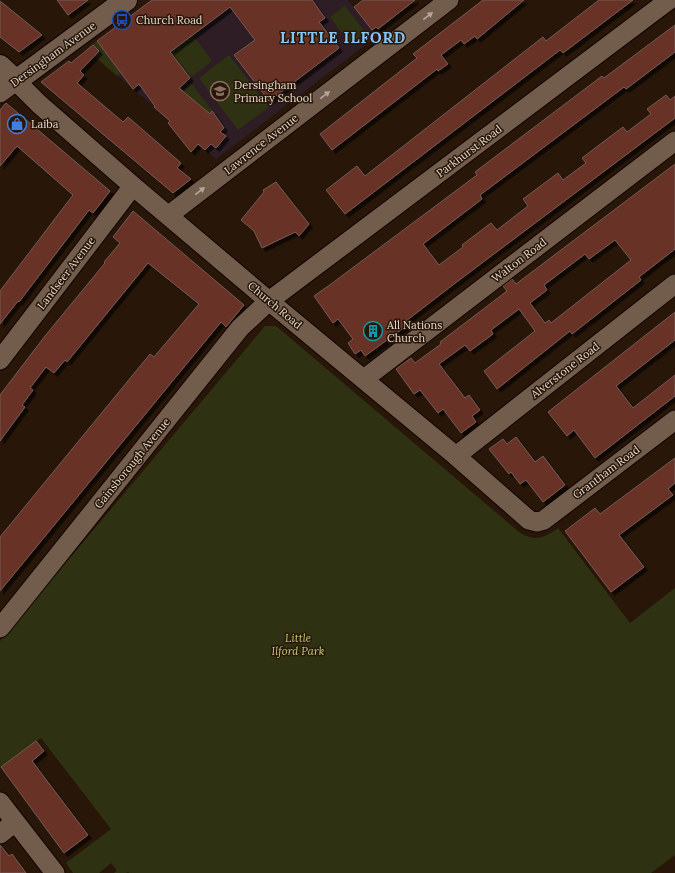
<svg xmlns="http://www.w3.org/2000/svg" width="675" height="873" viewBox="0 0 675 873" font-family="Lora,serif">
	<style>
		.education { fill: #2e1d25 }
		.green { fill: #2f3212 }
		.building { fill: #673228; stroke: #755a54; fill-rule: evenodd; filter: url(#shadow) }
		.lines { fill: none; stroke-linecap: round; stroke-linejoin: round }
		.minor-casing { stroke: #100300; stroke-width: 21 }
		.secondary-casing { stroke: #100300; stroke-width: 24 }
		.minor { stroke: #725d4d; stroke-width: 19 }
		.secondary { stroke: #725d4d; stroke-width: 22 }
		.oneway { fill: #b7a79b }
		.labels { text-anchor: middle; stroke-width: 3; stroke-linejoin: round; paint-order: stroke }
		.poi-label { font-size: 11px; fill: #e5d9cf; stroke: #281708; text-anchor: start }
		.street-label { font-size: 11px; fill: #e5d9cf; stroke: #281708 }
		.park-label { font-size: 11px; font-style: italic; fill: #c4cd79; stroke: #281708 }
		.district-label { font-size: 15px; font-weight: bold; letter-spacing: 1px; fill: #86c8fc; stroke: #281708 }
	</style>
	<defs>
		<filter id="shadow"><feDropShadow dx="3.5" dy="3.5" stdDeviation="0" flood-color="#0009"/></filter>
	</defs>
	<rect width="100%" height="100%" fill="#281708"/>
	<path class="education" d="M 152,0 L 348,0 L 377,36 L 216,159 L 86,49 Z"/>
	<g class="green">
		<path d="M 345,6 L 365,32 L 350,44 L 330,17 Z"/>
		<path d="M 108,33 L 101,47 L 121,73 L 117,76 L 94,56 L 98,52 L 91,45 Z"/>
		<path d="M 193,35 L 212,61 L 190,78 L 170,52 Z"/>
		<path d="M 229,55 L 269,107 L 238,130 L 199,78 Z"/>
		<path d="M 192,84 L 214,113 L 211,112 L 210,114 L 183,91 Z"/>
		<path d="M 265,326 L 276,326 L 519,532 C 535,542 543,539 558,528 L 630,623 L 675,588 L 675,855 L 651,873 L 129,873 L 128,872 L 126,873 L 114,873 L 117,870 L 111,863 L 99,873 L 73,873 L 66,863 L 111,829 L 41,738 L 0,768 L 0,641 Z"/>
	</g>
	<g class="building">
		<path d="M 57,0 L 88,0 L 68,15 Z"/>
		<path d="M 152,0 L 312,0 L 325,18 L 319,22 L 339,48 L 269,101 L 234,55 L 255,40 L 230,7 L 170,52 L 190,78 L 179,88 L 210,114 L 212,111 L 224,128 L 220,132 L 226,136 L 216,148 L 211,144 L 205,150 L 198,144 L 191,152 L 168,123 L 170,121 L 154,107 L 155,106 L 139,84 L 133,89 L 97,41 Z"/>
		<path d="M 363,0 L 415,0 L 378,29 L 376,27 L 372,30 L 354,7 Z"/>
		<path d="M 483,0 L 524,0 L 477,39 L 475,36 L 464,44 L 461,40 L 441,55 L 448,64 L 438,71 L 437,69 L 332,150 L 320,134 L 417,58 L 413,54 Z"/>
		<path d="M 599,0 L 633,0 L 563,53 L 560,50 L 345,214 L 326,190 L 357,166 L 365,176 L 543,37 L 546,41 Z"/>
		<path d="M 0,1 L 42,35 L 19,52 L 0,37 Z"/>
		<path d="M 675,25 L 675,52 L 626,89 L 624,87 L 480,195 L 482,199 L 423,244 L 439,265 L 463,247 L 462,245 L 491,223 L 497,230 L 528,206 L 523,199 L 558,173 L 563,180 L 586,163 L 582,158 L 623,127 L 627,132 L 651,114 L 647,109 L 666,95 L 670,100 L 675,96 L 675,118 L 454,284 L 406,321 L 409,324 L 365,356 L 361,350 L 355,354 L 348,343 L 353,339 L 338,319 L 333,323 L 314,296 L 331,284 L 477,175 L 475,172 L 602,76 L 604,78 Z"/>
		<path d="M 93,45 L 99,51 L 80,71 L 84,75 L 77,83 L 123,122 L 128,117 L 181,163 L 177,168 L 191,179 L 173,193 L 41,82 L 69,61 L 71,63 Z"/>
		<path d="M 6,103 L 110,191 L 93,213 L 89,210 L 19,302 L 18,301 L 0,324 L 0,291 L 73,195 L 17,146 L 0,166 L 0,110 Z"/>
		<path d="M 675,164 L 675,249 L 639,277 L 641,280 L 572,334 L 570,331 L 497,389 L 484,371 L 535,331 L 519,309 L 491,330 L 493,334 L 470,351 L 465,345 L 439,364 L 465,398 L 469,395 L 480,410 L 472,416 L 476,422 L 461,433 L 443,409 L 438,413 L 420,390 L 414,394 L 396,369 L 411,358 L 415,363 L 441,344 L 440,342 L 507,291 L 503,286 L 512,279 L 516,284 ZM 615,240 L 631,260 L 551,323 L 549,320 L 545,323 L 530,303 L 547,290 L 544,285 L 585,254 L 589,259 Z"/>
		<path d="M 276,182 L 309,224 L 299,236 L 295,232 L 262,248 L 254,231 L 241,220 L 264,192 L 263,190 Z"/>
		<path d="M 133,211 L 244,305 L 226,327 L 221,322 L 0,591 L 0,537 L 150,354 L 154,357 L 199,304 L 148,263 L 67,362 L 65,360 L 54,373 L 46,367 L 30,388 L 33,390 L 22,405 L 25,407 L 0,441 L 0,395 L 45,336 L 105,263 L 104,262 L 120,243 L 113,237 Z"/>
		<path d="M 675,312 L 675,340 L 616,386 L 633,408 L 675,375 L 675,396 L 595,458 L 574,430 L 567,436 L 548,412 Z"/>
		<path d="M 516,437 L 535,462 L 543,456 L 565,485 L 543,502 L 526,480 L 520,484 L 511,472 L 509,474 L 489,449 L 503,439 L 507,444 Z"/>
		<path d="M 675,458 L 675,483 L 668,489 L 673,495 L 619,535 L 644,567 L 611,592 L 565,531 L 595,508 L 600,514 Z"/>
		<path d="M 36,741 L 44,751 L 32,761 L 88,835 L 64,853 L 1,767 Z"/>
		<path d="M 0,845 L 9,856 L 12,854 L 26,873 L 0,873 Z"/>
	</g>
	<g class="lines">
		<defs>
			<g id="minor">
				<path d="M 0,93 L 16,81 L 39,104 L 133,186 L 269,301 L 456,456 L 529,520 L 537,522 L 544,520 L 675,420"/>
				<path d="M 169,215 L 449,0"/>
				<path d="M 0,360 L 133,186"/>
				<path d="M 364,379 L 675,141"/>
				<path d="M 456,456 L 675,284"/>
				<path d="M 0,628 L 240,328 L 269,301 L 669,0"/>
				<path d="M 0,802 L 55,873"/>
				<path d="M 0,834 L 15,822"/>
			</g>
			<path id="secondary" d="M 0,66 L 16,81 L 126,0"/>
		</defs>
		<use href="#minor" class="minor-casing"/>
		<use href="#secondary" class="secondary-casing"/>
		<use href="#minor" class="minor"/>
		<use href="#secondary" class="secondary"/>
	</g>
	<defs><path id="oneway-solid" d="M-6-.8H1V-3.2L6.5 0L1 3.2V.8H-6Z"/></defs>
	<g class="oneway">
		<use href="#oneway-solid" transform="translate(428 16) rotate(-38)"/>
		<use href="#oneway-solid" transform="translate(325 95) rotate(-38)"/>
		<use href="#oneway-solid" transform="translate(200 191) rotate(-37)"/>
	</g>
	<defs>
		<symbol id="bus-ring" viewBox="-11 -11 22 22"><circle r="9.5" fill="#281708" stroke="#1a4fb4" stroke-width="1.5"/><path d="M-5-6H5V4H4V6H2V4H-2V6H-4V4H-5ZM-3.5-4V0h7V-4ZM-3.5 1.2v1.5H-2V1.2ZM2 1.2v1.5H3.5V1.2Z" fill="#1a4fb4"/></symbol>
		<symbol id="school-ring" viewBox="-11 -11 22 22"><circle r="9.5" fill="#281708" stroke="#8d6e63" stroke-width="1.5"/><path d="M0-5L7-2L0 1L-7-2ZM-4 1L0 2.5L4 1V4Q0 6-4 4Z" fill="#8d6e63"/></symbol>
		<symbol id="shop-ring" viewBox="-11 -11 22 22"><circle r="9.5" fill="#281708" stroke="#3f7fe0" stroke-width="1.5"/><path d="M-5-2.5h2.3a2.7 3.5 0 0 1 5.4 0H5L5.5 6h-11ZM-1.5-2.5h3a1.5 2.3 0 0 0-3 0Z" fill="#3f7fe0"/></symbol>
		<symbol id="building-ring" viewBox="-11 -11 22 22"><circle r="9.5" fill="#281708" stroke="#0f9aa8" stroke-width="1.5"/><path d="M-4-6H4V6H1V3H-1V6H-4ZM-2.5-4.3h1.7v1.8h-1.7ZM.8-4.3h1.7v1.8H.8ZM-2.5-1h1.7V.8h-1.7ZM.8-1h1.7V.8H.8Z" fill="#0f9aa8"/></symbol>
	</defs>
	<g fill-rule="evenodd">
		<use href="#bus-ring" x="111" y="9" width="22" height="22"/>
		<use href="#school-ring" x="209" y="80" width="22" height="22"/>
		<use href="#shop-ring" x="6" y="113" width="22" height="22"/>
		<use href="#building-ring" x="362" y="320" width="22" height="22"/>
	</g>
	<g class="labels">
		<g class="poi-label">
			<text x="136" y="24">Church Road</text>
			<text x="234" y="89">Dersingham<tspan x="234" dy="13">Primary School</tspan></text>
			<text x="31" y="128">Laiba</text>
			<text x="387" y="329">All Nations<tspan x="387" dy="13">Church</tspan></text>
		</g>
		<g class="street-label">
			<text transform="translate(53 54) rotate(-36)" y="4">Dersingham Avenue</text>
			<text transform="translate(261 144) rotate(-38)" y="4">Lawrence Avenue</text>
			<text transform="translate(469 151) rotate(-37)" y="4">Parkhurst Road</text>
			<text transform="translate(519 260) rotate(-37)" y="4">Walton Road</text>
			<text transform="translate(66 273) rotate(-53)" y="4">Landseer Avenue</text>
			<text transform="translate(275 305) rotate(40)" y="4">Church Road</text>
			<text transform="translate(565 370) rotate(-38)" y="4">Alverstone Road</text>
			<text transform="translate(132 463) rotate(-51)" y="4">Gainsborough Avenue</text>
			<text transform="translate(606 472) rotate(-37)" y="4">Grantham Road</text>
		</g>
		<g class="park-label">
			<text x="298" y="642">Little<tspan x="298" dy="13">Ilford Park</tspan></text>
		</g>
		<g class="district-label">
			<text x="343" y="43">LITTLE ILFORD</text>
		</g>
	</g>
</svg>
